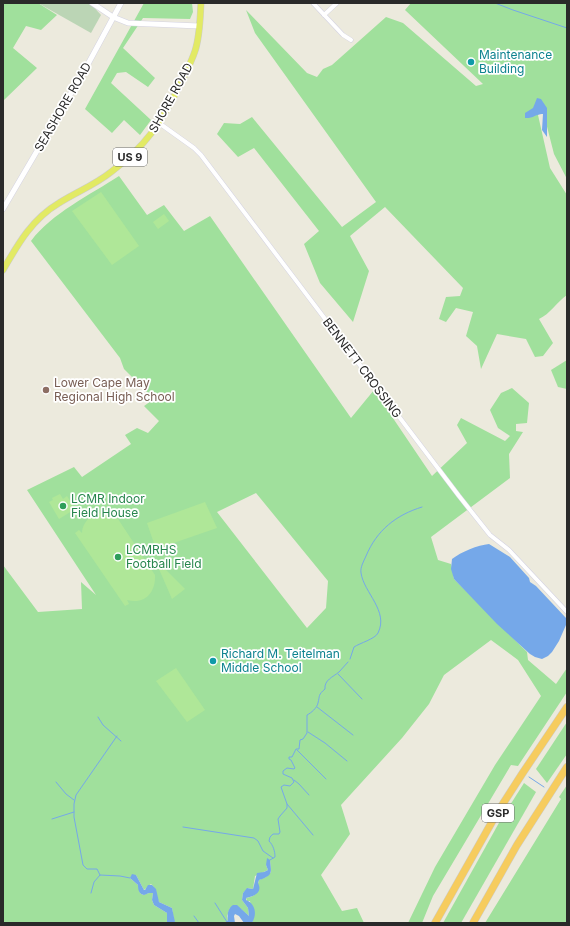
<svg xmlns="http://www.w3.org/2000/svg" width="570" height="926" viewBox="0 0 570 926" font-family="Inter,sans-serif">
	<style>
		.green { fill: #a0e09c; fill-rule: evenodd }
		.cemetery { fill: #bbd5b5 }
		.pitch { fill: #afe798 }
		.water { fill: #75a8e9 }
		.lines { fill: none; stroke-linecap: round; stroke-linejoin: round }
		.stream { stroke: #75a8e9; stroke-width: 1 }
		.minor-casing { stroke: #d4d3e2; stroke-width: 5 }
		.tertiary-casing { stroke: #d4d3e2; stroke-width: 6 }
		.primary-casing { stroke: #ccc; stroke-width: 7 }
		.motorway-casing { stroke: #ccc; stroke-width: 8 }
		.minor { stroke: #fff; stroke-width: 4 }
		.tertiary { stroke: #fff; stroke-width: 5 }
		.primary { stroke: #e2ea64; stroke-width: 6 }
		.motorway { stroke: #f6cc5e; stroke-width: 7 }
		.culture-dot { fill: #0f9aa8; stroke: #fff; stroke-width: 1.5 }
		.education-dot { fill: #8d6e63; stroke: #fff; stroke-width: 1.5 }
		.leisure-dot { fill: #2e9e5b; stroke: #fff; stroke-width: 1.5 }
		.labels { text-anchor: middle; stroke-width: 3.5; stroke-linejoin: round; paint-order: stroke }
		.shield { fill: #fff; stroke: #6a6a6a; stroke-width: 1 }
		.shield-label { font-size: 11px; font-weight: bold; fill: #2a2a2a }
		.culture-label { font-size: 12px; fill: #0d838f; stroke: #fff; text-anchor: start }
		.street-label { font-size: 12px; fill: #2a2a2a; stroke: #fff }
		.education-label { font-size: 12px; fill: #785e54; stroke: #fff; text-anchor: start }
		.leisure-label { font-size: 12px; fill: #27864d; stroke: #fff; text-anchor: start }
	</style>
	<rect width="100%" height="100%" fill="#eceadd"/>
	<g class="green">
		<path d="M 3,3 L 38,3 L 57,15 L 41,30 L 26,26 L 13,48 L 37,68 L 3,101 Z"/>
		<path d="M 144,3 L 192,3 L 193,12 L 190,19 L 143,18 L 123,48 L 155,78 L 148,87 L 126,72 L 117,73 L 111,83 L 151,120 L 140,135 L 124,120 L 112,133 L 85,109 Z"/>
		<path d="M 411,3 L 567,3 L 567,179 L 554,154 L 542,107 L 538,115 L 550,168 L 567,195 L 567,295 C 557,302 550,314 539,319 L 553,343 L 543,356 L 535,357 L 526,339 L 497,334 L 481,369 L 477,346 L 466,336 L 473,312 L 456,308 L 446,322 L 439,319 L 446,297 L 460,296 L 463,288 L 385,207 L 350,236 L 369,271 L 353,322 L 320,283 L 304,244 L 319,231 L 254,148 L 238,157 L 217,134 L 224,123 L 240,124 L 252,117 L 342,227 L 376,202 L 255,33 L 246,10 L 307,73 L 317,77 L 323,69 L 332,65 L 386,17 L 403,23 L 476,86 L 483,84 L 405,10 Z"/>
		<path d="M 119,176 L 147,215 L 164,205 L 184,231 L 210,216 L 351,418 L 374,390 L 432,476 L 467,443 L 457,425 L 461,418 L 505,441 L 510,436 L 498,428 L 490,410 L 501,393 L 512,388 L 529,403 L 527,423 L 516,424 L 516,431 L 523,432 L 509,454 L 510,478 L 431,537 L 438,560 L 451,564 L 454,579 L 527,652 L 528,660 L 556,684 L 567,668 L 567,692 L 518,766 L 511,765 L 433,896 L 422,923 L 408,923 L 435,867 L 495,765 L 541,696 L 518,660 L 491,640 L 444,675 L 429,704 L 402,738 L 341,805 L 350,834 L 321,875 L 342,911 L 357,908 L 364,923 L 252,923 L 253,920 L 250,901 L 247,901 L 246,898 C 260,895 255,892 259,880 L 266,877 L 271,872 L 270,860 L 266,865 L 268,870 L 255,876 L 253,889 L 248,888 L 243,893 L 242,900 L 248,908 L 249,916 L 241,909 L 230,908 L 227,916 L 228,920 L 225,923 L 176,923 L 174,921 L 172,908 L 159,902 C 155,895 157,889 151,884 L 144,890 L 136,875 L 130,878 L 138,885 L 140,893 L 143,895 L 149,893 L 153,893 L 152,900 L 154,905 L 167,913 L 167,923 L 3,923 L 3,565 L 38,612 L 82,609 L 81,582 L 96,595 L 27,490 L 74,467 L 82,477 L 131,444 L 125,435 L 137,428 L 148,433 L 159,421 L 144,406 L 154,399 L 124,369 L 120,358 L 31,241 C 52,213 90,195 119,176 ZM 256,493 L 328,581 L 326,608 L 307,628 L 217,512 Z"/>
		<path d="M 567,360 L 567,389 L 558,387 L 551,370 Z"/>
		<path d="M 567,722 L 567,754 L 547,783 L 536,769 Z"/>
		<path d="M 524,783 L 536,792 L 461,923 L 443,923 L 500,821 Z"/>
		<path d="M 567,785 L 567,923 L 485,923 L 561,799 L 559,797 Z"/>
	</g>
	<path class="cemetery" d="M 38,3 L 90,3 L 101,15 L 91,33 Z"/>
	<g class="pitch">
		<path d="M 101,192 L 139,246 L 112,265 L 72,211 Z"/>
		<path d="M 164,214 L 169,221 L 158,229 L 153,222 Z"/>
		<path d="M 60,494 L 63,499 L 67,496 L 75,509 L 59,519 L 49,502 L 53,500 L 52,498 Z"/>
		<path d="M 205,502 L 217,528 L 156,549 L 147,523 Z"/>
		<path d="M 107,513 L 113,515 L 118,519 L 155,575 C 156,592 145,605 127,600 L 129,604 L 125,606 L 75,533 L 79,530 L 82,533 C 83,519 94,513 107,513 Z"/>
		<path d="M 156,562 L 158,562 L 185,589 L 172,599 Z"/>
		<path d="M 176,668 L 205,710 L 187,722 L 156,681 Z"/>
	</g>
	<g class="water">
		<path d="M 537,98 L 541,99 L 547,108 L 547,137 L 542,130 L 543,114 C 538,113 532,119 525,118 L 525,113 L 533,108 Z"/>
		<path d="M 489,544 L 510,557 L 529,578 L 530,582 L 536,586 L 566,618 L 566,625 L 559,641 L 552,652 L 548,656 L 542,659 L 535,657 L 530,654 L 497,624 L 454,579 L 451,569 L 452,559 C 461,552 478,545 489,544 Z"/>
		<path d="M 267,858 L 270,860 C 271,872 274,875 259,880 L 258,883 C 263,893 254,896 246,898 L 246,900 C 256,904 257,915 252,923 L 244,923 L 239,916 L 235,914 L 234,916 L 235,923 L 225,923 L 228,920 C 227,915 228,908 233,905 L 237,905 L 249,916 L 248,908 L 242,900 L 243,893 L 247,888 L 253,889 L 257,873 L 264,872 L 268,870 L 266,865 Z"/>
		<path d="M 132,874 L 136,875 L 144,890 L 145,890 L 148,885 L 152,885 L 156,889 L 159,902 L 172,908 L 175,922 L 184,923 L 167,923 L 167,913 L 154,905 L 152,900 L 153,893 L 149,893 L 144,895 C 139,894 138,890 138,885 L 130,878 Z"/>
	</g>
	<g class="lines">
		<g class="stream">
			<path d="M 495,3 L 513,10 L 567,28"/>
			<path d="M 350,659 L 354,647 C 360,643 375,639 378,633 C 389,611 364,593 361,573 C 360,567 364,561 366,556 C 377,530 396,515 422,507"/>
			<path d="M 338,674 L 362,699"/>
			<path d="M 317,707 L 353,735"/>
			<path d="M 98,717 L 103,725 L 121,741"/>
			<path d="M 308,732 L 325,743 L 347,761"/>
			<path d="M 297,750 L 326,779"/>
			<path d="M 529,777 L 544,787"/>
			<path d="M 294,780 L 299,784 L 309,795"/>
			<path d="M 56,782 L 66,794 L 74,800"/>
			<path d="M 287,804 L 313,835"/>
			<path d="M 52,819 L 74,812"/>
			<path d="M 183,827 L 254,838 L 258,841 L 263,851 L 273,858"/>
			<path d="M 270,860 L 275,857 C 275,851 273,845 269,841 L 270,837 L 273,834 L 279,834 L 280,832 L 278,819 L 280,816 L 287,808 L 287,804 L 281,787 L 284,785 L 290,786 L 294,782 L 292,778 L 283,774 L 283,771 L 287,768 L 294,769 L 295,768 L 291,760 L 289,759 L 289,757 L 292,757 L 296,749 L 299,749 L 300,740 L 303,739 L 307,733 L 307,715 C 311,713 317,708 318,703 C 320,695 318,695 325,689 C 324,680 333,677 339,672 C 342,669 345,665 348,662"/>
			<path d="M 100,875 L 97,869 L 87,869 L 83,865 L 74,817 L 74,804 L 76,795 L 117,736"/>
			<path d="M 91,893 L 94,882 L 100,875 L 120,876 L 130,878"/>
			<path d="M 215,903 L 227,922"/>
			<path d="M 194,916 L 199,923"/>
		</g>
		<defs>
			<g id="minor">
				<path d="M 313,3 L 343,35 L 351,40"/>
				<path d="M 324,15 L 337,3"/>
				<path d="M 159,123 L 194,148 L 201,155 L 459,496 L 490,535 L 509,550 L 567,612"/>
			</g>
			<g id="tertiary">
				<path d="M 92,3 L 113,17 L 128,23 L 199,26"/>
				<path d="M 3,209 L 88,64 L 121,3"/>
			</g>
			<path id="primary" d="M 3,270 C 18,244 32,219 59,203 C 76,192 95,185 111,172 C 146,146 161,123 180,85 C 185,74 191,63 195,51 C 200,36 200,19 201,3"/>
			<g id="motorway">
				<path d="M 435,923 L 497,813 L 522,774 L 567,707"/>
				<path d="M 473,923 L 517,845 L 567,767"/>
			</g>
		</defs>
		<use href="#minor" class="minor-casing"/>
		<use href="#tertiary" class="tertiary-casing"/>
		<use href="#primary" class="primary-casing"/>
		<use href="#motorway" class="motorway-casing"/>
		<use href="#minor" class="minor"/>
		<use href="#tertiary" class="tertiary"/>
		<use href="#primary" class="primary"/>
		<use href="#motorway" class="motorway"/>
	</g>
	<g class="culture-dot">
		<circle cx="471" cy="62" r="4"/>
		<circle cx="213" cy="661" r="4"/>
	</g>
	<circle class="education-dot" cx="46" cy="390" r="4"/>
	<g class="leisure-dot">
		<circle cx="63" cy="506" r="4"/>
		<circle cx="118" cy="557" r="4"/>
	</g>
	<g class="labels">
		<g class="shield">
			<rect x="113" y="148" width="34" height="18" rx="3"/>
			<rect x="482" y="804" width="32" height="18" rx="3"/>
		</g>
		<g class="shield-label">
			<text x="130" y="161">US 9</text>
			<text x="498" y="817">GSP</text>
		</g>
		<g class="culture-label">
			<text x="479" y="59">Maintenance<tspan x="479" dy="14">Building</tspan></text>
			<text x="221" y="658">Richard M. Teitelman<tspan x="221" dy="14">Middle School</tspan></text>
		</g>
		<g class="street-label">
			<text transform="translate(171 98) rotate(-61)" y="4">SHORE ROAD</text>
			<text transform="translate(63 107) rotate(-60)" y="4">SEASHORE ROAD</text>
			<text transform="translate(362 368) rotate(53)" y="4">BENNETT CROSSING</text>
		</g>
		<g class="education-label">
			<text x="54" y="387">Lower Cape May<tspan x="54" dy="14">Regional High School</tspan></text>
		</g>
		<g class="leisure-label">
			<text x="71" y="503">LCMR Indoor<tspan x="71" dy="14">Field House</tspan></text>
			<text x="126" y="554">LCMRHS<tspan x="126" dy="14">Football Field</tspan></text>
		</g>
	</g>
	<rect width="570" height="926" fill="none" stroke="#2a2a2a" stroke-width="8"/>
</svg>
